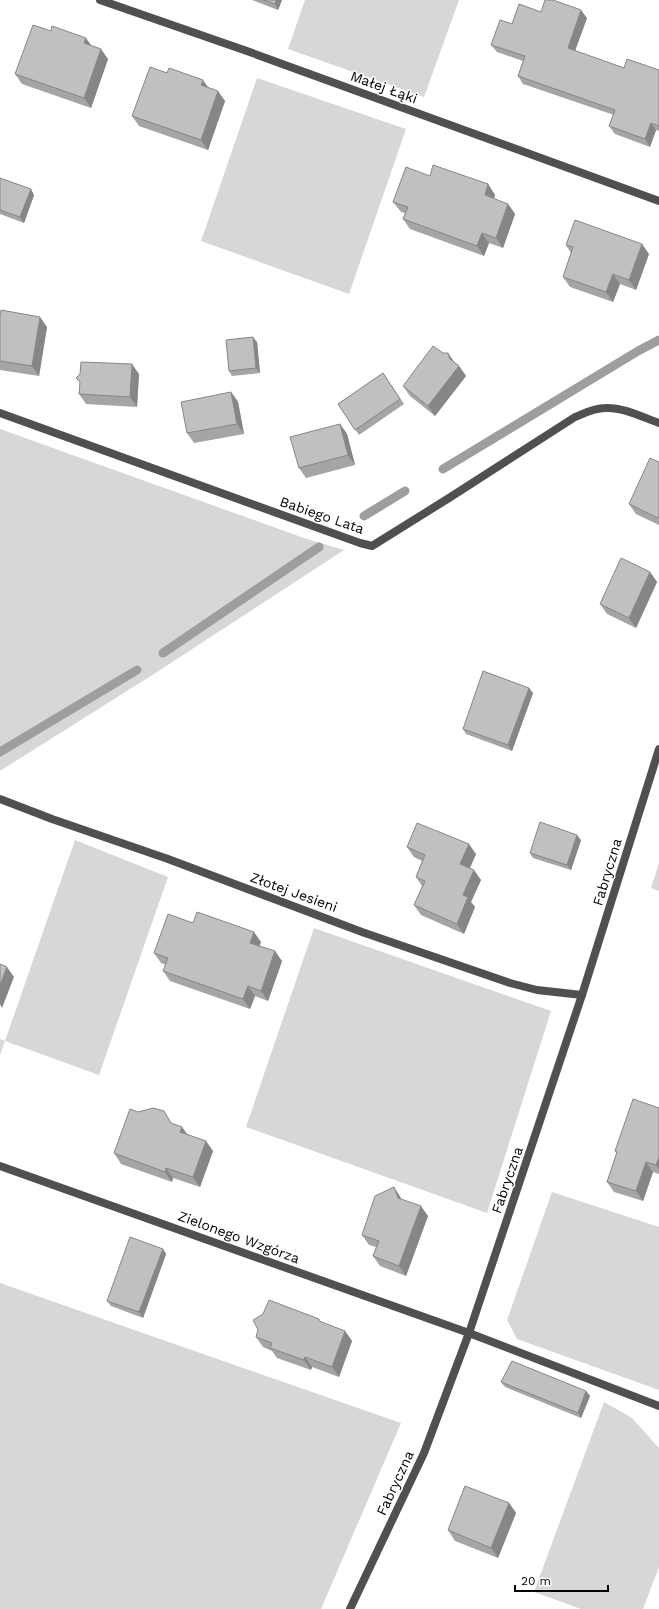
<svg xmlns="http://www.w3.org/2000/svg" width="659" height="1609" viewBox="0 0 659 1609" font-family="'Work Sans',sans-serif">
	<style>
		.green { fill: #d7d7d7 }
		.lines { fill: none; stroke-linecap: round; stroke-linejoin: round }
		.stream { stroke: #9e9e9e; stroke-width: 9 }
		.lane { stroke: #505050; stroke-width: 8 }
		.street { stroke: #505050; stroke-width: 8 }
		.wall { fill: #a5a5a5 }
		.shaded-wall { fill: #868686 }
		.building { fill: #c0c0c0; stroke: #868686 }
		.labels { text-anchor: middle; stroke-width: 3; stroke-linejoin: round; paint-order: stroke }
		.street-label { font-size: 14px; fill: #000; stroke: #fff }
	</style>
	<rect width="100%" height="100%" fill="#fff"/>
	<g class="green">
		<path d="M 305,0 L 459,0 L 424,97 L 288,49 Z"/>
		<path d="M 257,78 L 406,129 L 349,294 L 201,241 Z"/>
		<path d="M 0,429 L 304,538 L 344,550 L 157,672 L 0,771 Z"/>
		<path d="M 75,840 L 168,877 L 99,1075 L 5,1041 L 0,1055 L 0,1039 L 5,1041 Z"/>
		<path d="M 659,863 L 659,891 L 651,888 Z"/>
		<path d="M 314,928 L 551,1011 L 487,1213 L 246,1127 Z"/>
		<path d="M 552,1192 L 659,1227 L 659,1390 L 517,1339 L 507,1320 Z"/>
		<path d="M 0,1283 L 401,1423 L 321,1609 L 0,1609 Z"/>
		<path d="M 604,1402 L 632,1418 L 659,1448 L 659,1567 L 643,1609 L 581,1609 L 534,1592 Z"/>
	</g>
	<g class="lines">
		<g class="stream">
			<path d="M 443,469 L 638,351 L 659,340"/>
			<path d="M 364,516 L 405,491"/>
			<path d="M 163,653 L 319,547"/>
			<path d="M 0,752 L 137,670"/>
		</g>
		<path class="lane" d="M 469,1333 L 659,1406"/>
		<g class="street">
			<path d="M 100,0 L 244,50 L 659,201"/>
			<path d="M 0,413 L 360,543 L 372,546 L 449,498 L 575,417 C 585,413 594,408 605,408 C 623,407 642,417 659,423"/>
			<path d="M 0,799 L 52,819 L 168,859 L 362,932 L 510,983 L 537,990 L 582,995"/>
			<path d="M 0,1166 L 469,1333"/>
			<path d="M 350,1609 L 424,1453 L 469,1333 L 582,995 L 659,749"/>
		</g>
	</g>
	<g class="wall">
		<path d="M 252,0 L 282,0 L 278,10 Z"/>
		<path d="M 541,12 L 587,18 L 575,51 L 624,68 L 659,70 L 659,131 L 656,130 L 650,147 L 615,134 L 609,126 L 614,115 L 523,84 L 518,76 L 523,61 L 497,52 L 491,45 L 512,24 Z"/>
		<path d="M 91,46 L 108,59 L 91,108 L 22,84 L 15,74 Z"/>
		<path d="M 208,87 L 225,101 L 208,150 L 139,126 L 132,116 Z"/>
		<path d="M 430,176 L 488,184 L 495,195 L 494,199 L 508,204 L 515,214 L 503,248 L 489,243 L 484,256 L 410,229 L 403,219 L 405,213 L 401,212 L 393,202 Z"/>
		<path d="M 0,178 L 34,195 L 24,223 L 0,214 Z"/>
		<path d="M 566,245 L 649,254 L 636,290 L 620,284 L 613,302 L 570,287 L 563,277 L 571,253 Z"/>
		<path d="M 0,316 L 47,327 L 39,376 L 0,370 Z"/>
		<path d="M 257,342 L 260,373 L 232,376 L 229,371 Z"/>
		<path d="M 455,363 L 459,366 L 466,376 L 435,416 L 410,396 L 403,386 Z"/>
		<path d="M 383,373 L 404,404 L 359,435 L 338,404 Z"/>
		<path d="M 139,374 L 137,407 L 86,404 L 79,394 Z"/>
		<path d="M 231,392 L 238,402 L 244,434 L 194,443 L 187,433 Z"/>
		<path d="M 340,424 L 347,434 L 355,465 L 306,478 L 299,468 Z"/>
		<path d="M 659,462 L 659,525 L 636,514 L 629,504 Z"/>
		<path d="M 650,572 L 657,582 L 636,628 L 607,614 L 600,604 Z"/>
		<path d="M 529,688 L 533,693 L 512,751 L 466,734 L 463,729 Z"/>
		<path d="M 581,840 L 571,870 L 533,858 L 530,853 Z"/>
		<path d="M 407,847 L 476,854 L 470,868 L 481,880 L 471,902 L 475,907 L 464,934 L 421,915 L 414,905 L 422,886 L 416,877 L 422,861 L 414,857 Z"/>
		<path d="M 193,923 L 261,942 L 259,946 L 282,961 L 268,1001 L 255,996 L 250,1009 L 170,981 L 163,971 L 166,965 L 161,963 L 154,953 Z"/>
		<path d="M 659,1108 L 659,1174 L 653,1172 L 643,1201 L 614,1192 L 607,1182 L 617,1153 L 615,1151 Z"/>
		<path d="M 172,1124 L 182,1127 L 187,1134 L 213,1151 L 200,1187 L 173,1178 L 172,1182 L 121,1164 L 114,1153 Z"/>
		<path d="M 401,1198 L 401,1199 L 428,1216 L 406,1276 L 380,1266 L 373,1256 L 376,1247 L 369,1245 L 362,1235 Z"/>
		<path d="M 163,1249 L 166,1254 L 143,1318 L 111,1306 L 107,1301 Z"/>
		<path d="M 322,1323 L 345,1331 L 352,1341 L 339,1377 L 312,1367 L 311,1370 L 277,1358 L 272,1351 L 263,1347 L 256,1337 Z"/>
		<path d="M 501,1382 L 586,1391 L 590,1396 L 581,1418 L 505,1387 Z"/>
		<path d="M 509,1503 L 516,1513 L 498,1558 L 455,1541 L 448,1530 Z"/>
	</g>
	<g class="shaded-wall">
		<path d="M 276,0 L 282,0 L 278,10 L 275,4 Z"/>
		<path d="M 581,10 L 587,18 L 573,56 L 568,48 Z"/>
		<path d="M 86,38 L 93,48 L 84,43 Z"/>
		<path d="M 101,49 L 108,59 L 91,108 L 84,98 Z"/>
		<path d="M 203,80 L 210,90 L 201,85 Z"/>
		<path d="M 218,91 L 225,101 L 208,150 L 201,140 Z"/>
		<path d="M 651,123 L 656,130 L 650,147 L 645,139 Z"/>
		<path d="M 488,184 L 495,195 L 492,205 L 485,195 Z"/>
		<path d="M 31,189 L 34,195 L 24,223 L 20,217 Z"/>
		<path d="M 508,204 L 515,214 L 503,248 L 496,238 Z"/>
		<path d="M 482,233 L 489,243 L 484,256 L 477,246 Z"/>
		<path d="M 642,244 L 649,254 L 636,290 L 629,280 Z"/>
		<path d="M 613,274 L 620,284 L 613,302 L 606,292 Z"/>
		<path d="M 40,317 L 47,327 L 39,376 L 32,366 Z"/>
		<path d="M 253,337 L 257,342 L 260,373 L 256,368 Z"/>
		<path d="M 448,353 L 455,363 L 459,366 L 466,376 L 435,416 L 428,406 L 450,359 Z"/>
		<path d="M 132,364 L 139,374 L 137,407 L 130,397 Z"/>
		<path d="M 231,392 L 238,402 L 244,434 L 237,424 Z"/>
		<path d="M 340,424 L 347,434 L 355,465 L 348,455 Z"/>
		<path d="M 650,572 L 657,582 L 636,628 L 629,618 Z"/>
		<path d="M 529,688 L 533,693 L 512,751 L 508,745 Z"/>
		<path d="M 577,835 L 581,840 L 571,870 L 567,865 Z"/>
		<path d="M 469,844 L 476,854 L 467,874 L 460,864 Z"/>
		<path d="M 474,870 L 481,880 L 471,902 L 475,907 L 464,934 L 457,924 L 463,895 Z"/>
		<path d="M 254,932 L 261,942 L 257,953 L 250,943 Z"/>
		<path d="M 275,951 L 282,961 L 268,1001 L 261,991 Z"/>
		<path d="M 7,967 L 14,977 L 2,1008 L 0,1004 L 0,985 Z"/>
		<path d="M 248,986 L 255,996 L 250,1009 L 243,999 Z"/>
		<path d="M 182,1127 L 189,1137 L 180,1132 Z"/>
		<path d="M 206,1141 L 213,1151 L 200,1187 L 193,1177 Z"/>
		<path d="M 659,1157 L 659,1169 L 656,1165 Z"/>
		<path d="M 646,1162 L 653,1172 L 643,1201 L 636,1191 Z"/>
		<path d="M 166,1168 L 173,1178 L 172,1182 L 165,1172 Z"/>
		<path d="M 394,1187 L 401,1198 L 405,1208 L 398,1198 Z"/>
		<path d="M 421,1206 L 428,1216 L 406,1276 L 399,1266 Z"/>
		<path d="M 163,1249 L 166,1254 L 143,1318 L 139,1312 Z"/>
		<path d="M 345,1331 L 352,1341 L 339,1377 L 332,1367 Z"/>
		<path d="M 305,1357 L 312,1367 L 311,1370 L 304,1360 Z"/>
		<path d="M 586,1391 L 590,1396 L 581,1418 L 578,1413 Z"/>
		<path d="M 509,1503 L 516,1513 L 498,1558 L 491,1548 Z"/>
	</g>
	<g class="building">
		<path d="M 263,0 L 276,0 L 275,4 Z"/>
		<path d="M 545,0 L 553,0 L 581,10 L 568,48 L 624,68 L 627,59 L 659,70 L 659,126 L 651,123 L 645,139 L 609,126 L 615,110 L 518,76 L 525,56 L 491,45 L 500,20 L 512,24 L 519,4 L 541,12 Z"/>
		<path d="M 33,25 L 51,31 L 52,26 L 86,38 L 84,43 L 101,49 L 84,98 L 15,74 Z"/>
		<path d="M 150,67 L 167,73 L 169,68 L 203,80 L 201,85 L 218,91 L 201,140 L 132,116 Z"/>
		<path d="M 433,165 L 488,184 L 485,195 L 508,204 L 496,238 L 482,233 L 477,246 L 403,219 L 408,207 L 393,202 L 406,167 L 430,176 Z"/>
		<path d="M 0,178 L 31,189 L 20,217 L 0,210 Z"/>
		<path d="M 575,220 L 642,244 L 629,280 L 613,274 L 606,292 L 563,277 L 573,247 L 566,245 Z"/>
		<path d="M 1,310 L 40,317 L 32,366 L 0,361 L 0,316 Z"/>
		<path d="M 253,337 L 256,368 L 229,371 L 226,340 Z"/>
		<path d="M 433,346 L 443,353 L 448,353 L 450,359 L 459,366 L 428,406 L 403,386 Z"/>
		<path d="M 81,362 L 132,364 L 130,397 L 79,394 L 80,382 L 76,378 L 80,374 Z"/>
		<path d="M 383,373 L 400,399 L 355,430 L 338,404 Z"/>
		<path d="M 231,392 L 237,424 L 187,433 L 181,402 Z"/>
		<path d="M 340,424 L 348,455 L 299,468 L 290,437 Z"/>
		<path d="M 650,458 L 659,462 L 659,515 L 658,518 L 629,504 Z"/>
		<path d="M 621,558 L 650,572 L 629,618 L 600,604 Z"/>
		<path d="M 483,671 L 529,688 L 508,745 L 463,729 Z"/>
		<path d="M 540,822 L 577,835 L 567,865 L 530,853 Z"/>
		<path d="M 417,823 L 469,844 L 460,864 L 474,870 L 463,895 L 468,897 L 457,924 L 414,905 L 425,881 L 416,877 L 425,855 L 407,847 Z"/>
		<path d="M 197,912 L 254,932 L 250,943 L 275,951 L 261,991 L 248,986 L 243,999 L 163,971 L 168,958 L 154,953 L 168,914 L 193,923 Z"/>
		<path d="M 0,964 L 7,967 L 0,985 Z"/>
		<path d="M 633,1099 L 659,1108 L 659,1157 L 656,1165 L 646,1162 L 636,1191 L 607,1182 L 617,1152 L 615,1151 Z"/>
		<path d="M 153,1108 L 164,1111 L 171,1123 L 182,1127 L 180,1132 L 206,1141 L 193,1177 L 166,1168 L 165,1172 L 114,1153 L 130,1109 L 138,1112 Z"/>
		<path d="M 394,1187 L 398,1198 L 421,1206 L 399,1266 L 373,1256 L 379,1241 L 362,1235 L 375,1196 Z"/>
		<path d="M 130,1237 L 163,1249 L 139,1312 L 107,1301 Z"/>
		<path d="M 269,1300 L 319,1319 L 319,1321 L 345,1331 L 332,1367 L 305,1357 L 304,1360 L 270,1348 L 272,1343 L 256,1337 L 258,1330 L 253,1320 L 263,1314 Z"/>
		<path d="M 512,1361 L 586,1391 L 578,1413 L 501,1382 Z"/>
		<path d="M 465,1486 L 509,1503 L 491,1548 L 448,1530 Z"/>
	</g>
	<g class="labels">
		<g class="street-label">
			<text transform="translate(384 87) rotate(20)" y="5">Małej Łąki</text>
			<text transform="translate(322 515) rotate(19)" y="5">Babiego Lata</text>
			<text transform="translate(607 872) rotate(-73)" y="5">Fabryczna</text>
			<text transform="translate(294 892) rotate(20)" y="5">Złotej Jesieni</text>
			<text transform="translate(507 1180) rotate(-71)" y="5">Fabryczna</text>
			<text transform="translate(239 1237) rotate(20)" y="5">Zielonego Wzgórza</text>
			<text transform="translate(395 1483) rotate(-65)" y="5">Fabryczna</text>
		</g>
	</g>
	<path d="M515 1585v6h93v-6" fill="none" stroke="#000000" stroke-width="2"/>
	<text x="521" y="1585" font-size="12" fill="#000000" stroke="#ffffff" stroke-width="3" paint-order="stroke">20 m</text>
</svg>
